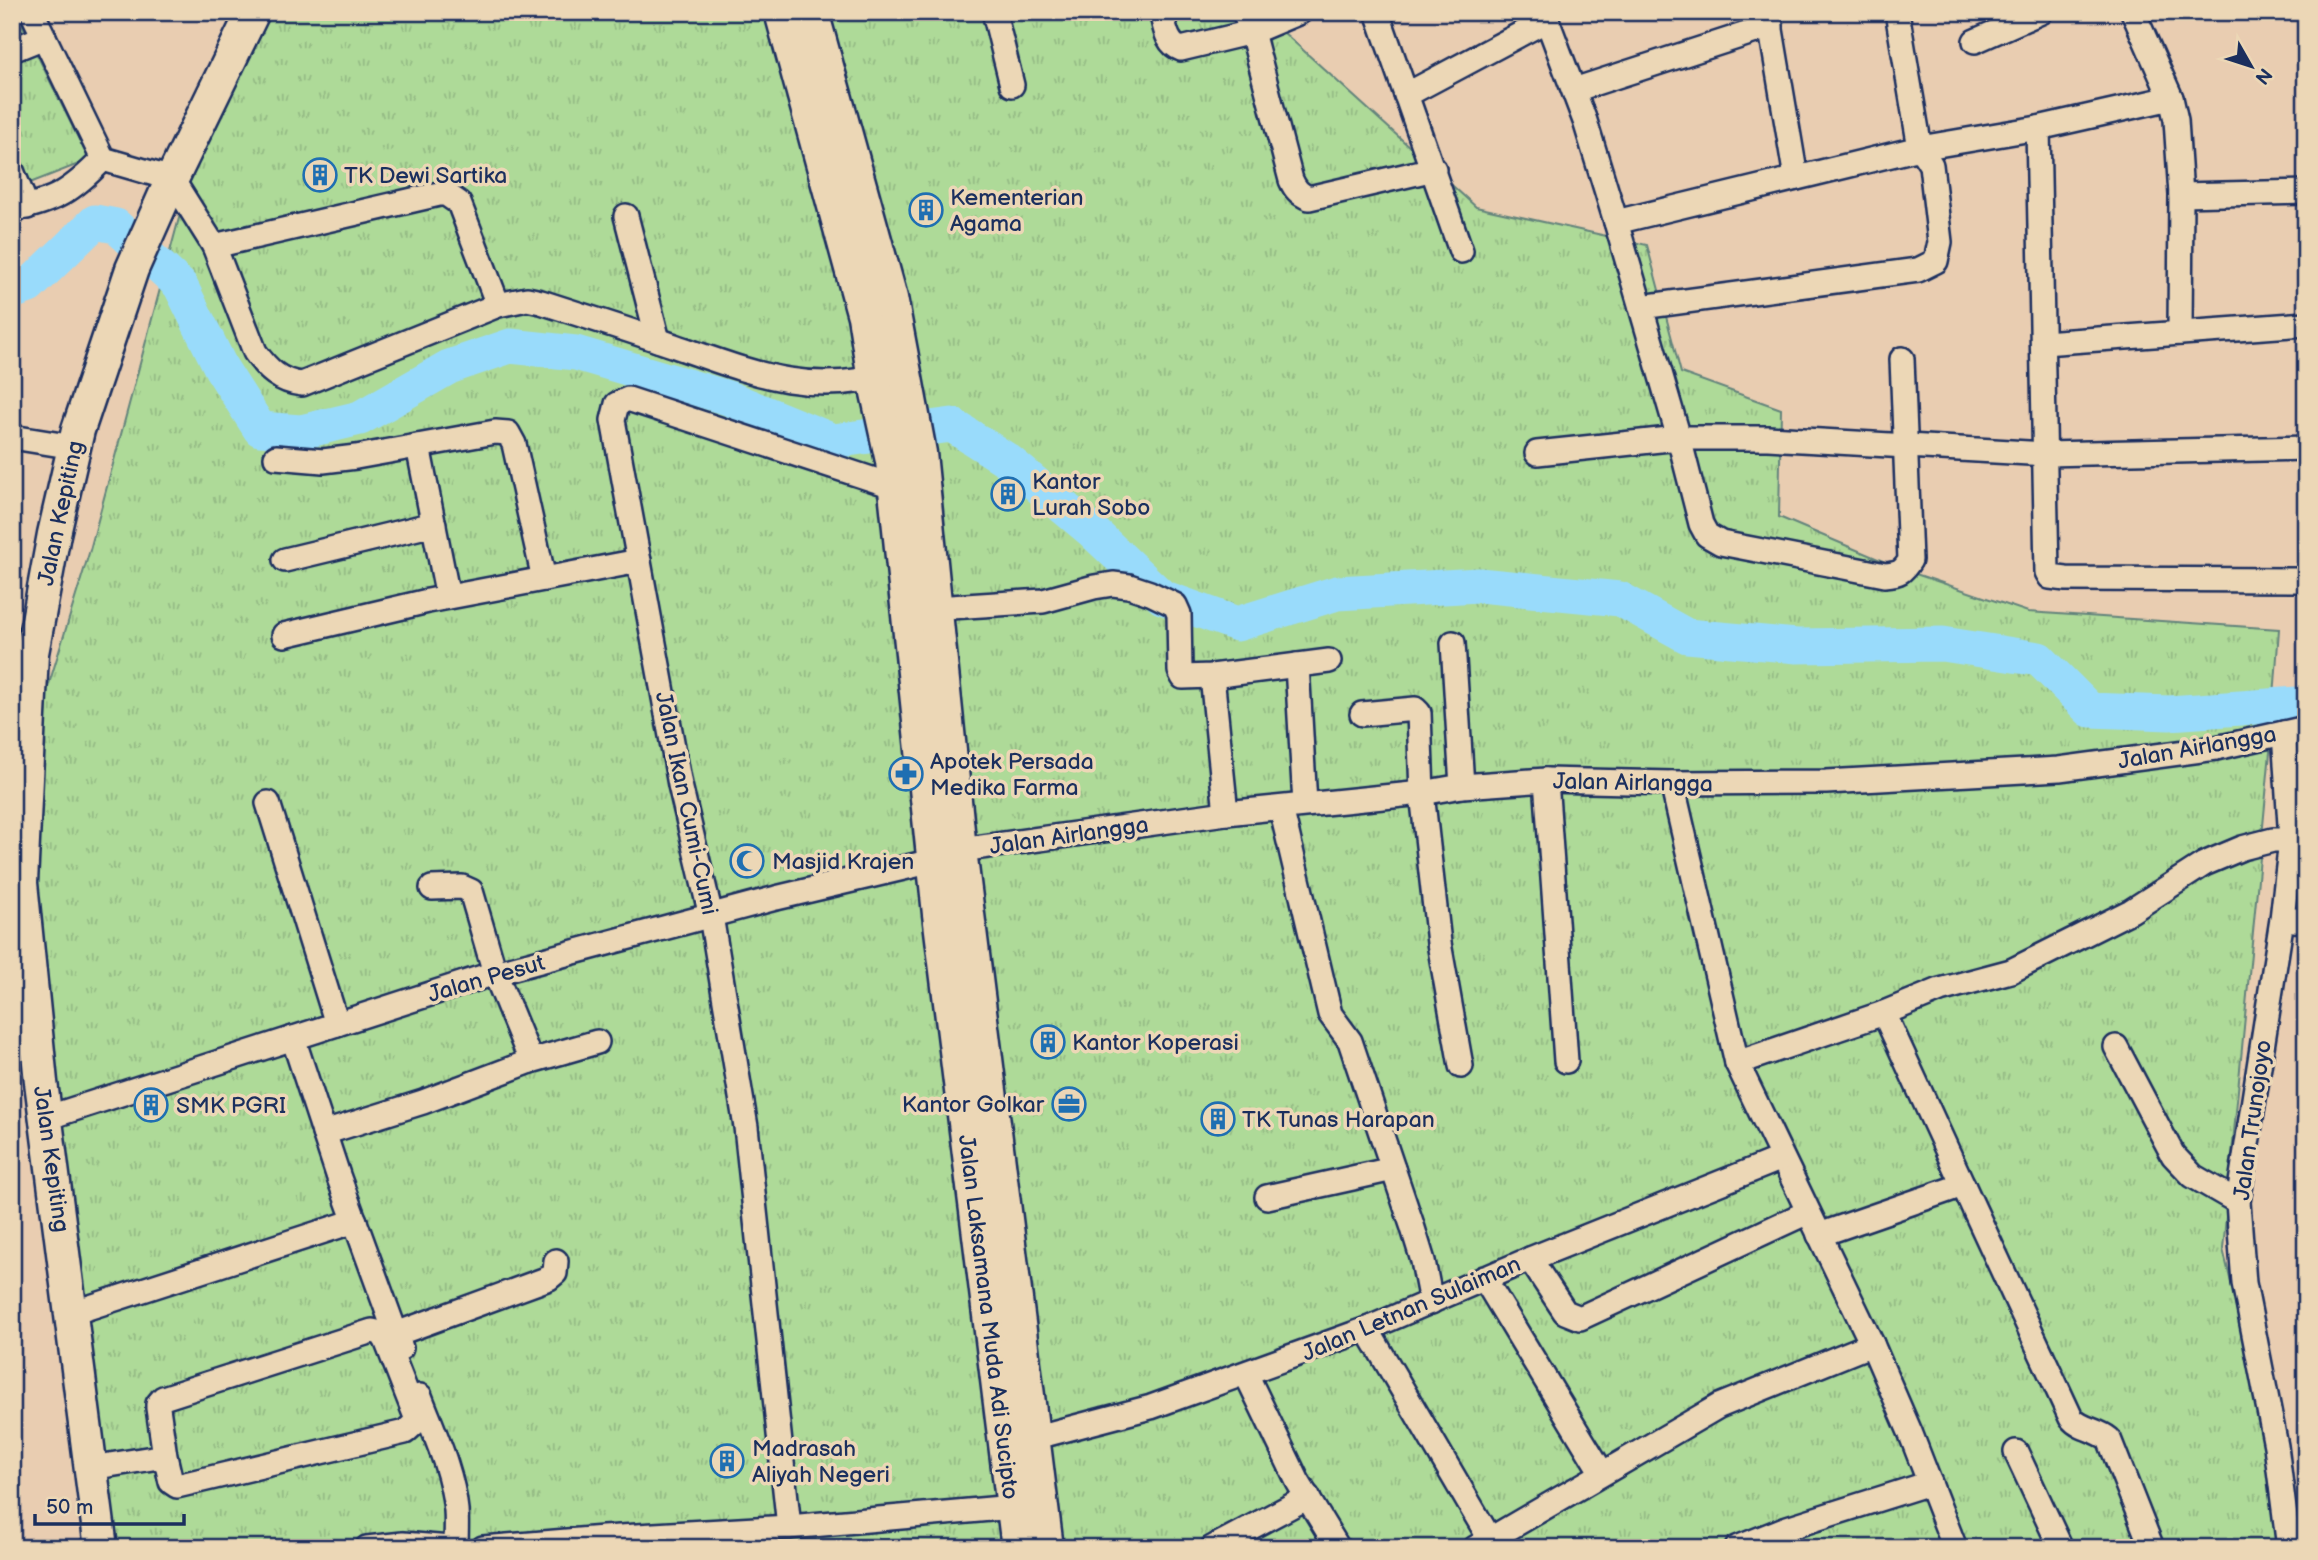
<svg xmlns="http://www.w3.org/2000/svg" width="2318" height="1560" viewBox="0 0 2318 1560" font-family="'Balsamiq Sans',sans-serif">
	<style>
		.grass { fill: url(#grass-tufts); stroke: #64847b; stroke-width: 2 }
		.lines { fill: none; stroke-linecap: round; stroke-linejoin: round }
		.river { stroke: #99dbfb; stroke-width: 35 }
		.minor-casing { stroke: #1b2f5e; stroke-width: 28 }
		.secondary-casing { stroke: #1b2f5e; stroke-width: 37 }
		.minor { stroke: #ecd7b6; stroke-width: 23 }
		.secondary { stroke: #ecd7b6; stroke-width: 32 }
		.labels { text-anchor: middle; stroke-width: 7; stroke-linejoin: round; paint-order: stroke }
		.poi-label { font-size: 23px; fill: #1b2f5e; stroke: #ecd7b6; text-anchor: start }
		.street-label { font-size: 23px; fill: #1b2f5e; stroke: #ecd7b6 }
	</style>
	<defs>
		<pattern id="grass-tufts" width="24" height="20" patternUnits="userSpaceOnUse" patternTransform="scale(1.75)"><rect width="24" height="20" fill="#aeda98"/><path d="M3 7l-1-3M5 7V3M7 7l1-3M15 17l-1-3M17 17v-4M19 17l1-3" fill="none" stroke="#95bb85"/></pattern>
	</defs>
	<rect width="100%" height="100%" fill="#e9cdb1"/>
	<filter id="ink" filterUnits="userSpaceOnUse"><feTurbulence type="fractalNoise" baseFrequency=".0143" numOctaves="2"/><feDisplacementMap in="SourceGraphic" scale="14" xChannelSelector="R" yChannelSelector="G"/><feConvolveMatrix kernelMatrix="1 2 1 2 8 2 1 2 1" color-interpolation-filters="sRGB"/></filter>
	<g filter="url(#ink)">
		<g class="grass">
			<path d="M 12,12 L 16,12 L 89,160 L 12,190 Z"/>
			<path d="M 263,12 L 1261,12 L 1476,207 L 1647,245 L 1681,373 L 1781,409 L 1779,517 L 1904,570 L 2028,612 L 2279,629 L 2270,752 L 2223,1249 L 2294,1548 L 105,1548 L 40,987 L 27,756 L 90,550 L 197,151 Z"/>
		</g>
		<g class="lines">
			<path class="river" d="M 12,292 L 29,286 L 95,222 L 116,226 L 180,285 L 221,368 L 260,429 L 301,432 L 360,418 L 449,367 L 510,346 L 576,353 L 728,398 L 833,441 L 952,425 L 1007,460 L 1091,530 L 1162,597 L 1237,624 L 1337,593 L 1479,585 L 1620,599 L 1687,636 L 1797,646 L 1943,644 L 2039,659 L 2090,710 L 2169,713 L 2298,704 L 2306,706"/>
			<defs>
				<g id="minor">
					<path d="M 32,12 L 103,159 L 172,179 L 214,246 L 255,352 C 267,369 280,382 302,384 L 498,305 L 527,299 L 541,302 C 584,316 627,329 669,344 C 745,370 807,398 888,374"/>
					<path d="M 994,12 L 1012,85"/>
					<path d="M 1161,12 C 1165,26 1166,44 1181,49 L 1252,32 L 1300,12"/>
					<path d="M 1244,12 L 1252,32 L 1291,180 C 1295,189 1299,194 1309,198 L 1434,169"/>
					<path d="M 1377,12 L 1461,251"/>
					<path d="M 1544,12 L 1585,121 L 1616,222 L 1679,438 L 1701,524 L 1707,535 L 1721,543 L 1885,575 C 1899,574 1903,572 1910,560 L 1902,359"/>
					<path d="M 1768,12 L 1796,178"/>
					<path d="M 2133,12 L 2171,98 L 2176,120 L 2181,195 L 2180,333"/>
					<path d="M 1975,41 L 2041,12"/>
					<path d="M 12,50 L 44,37"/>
					<path d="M 1574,90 L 1771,26"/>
					<path d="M 1406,95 L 1547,20"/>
					<path d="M 2038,128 L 2047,572 L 2050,577 L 2066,579 L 2306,580"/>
					<path d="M 12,171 L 27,207"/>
					<path d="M 2181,195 L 2306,192"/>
					<path d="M 12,210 C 56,201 72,191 103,159"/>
					<path d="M 626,216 L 658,340"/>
					<path d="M 1616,222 L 1920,148 L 2038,128 L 2171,98"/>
					<path d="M 214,246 L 439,194 L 446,194 L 459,203 L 498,305"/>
					<path d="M 1641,307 L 1918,270 L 1936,261 L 1940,242 L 1931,165 L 1920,148 L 1897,12"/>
					<path d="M 2043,343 L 2306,324"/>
					<path d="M 12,437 L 74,447"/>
					<path d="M 418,446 L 448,597"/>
					<path d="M 1537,453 L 1679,438 L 1768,438 L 2046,454 L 2306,448"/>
					<path d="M 276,457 L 323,461 L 356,457 L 495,432 L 508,433 L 514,444 L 544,579"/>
					<path d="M 285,560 L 434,524"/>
					<path d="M 935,608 L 1043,601 L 1094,587 L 1113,584 L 1129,586 L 1150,593 L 1175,605 L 1179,614 L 1180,671 L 1183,677 L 1212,676 L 1329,661"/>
					<path d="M 284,635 L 428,601 L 639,561"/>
					<path d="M 1453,643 L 1462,786"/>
					<path d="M 1297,665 L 1305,804"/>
					<path d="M 1212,676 L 1226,813"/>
					<path d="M 1362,714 L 1415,709 L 1419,713 L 1422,793 L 1439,943 L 1461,1066"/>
					<path d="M 2284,733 L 2291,840 L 2282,919 L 2238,1202 L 2244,1283 L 2276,1446 L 2289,1548"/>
					<path d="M 1546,780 L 1566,1061"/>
					<path d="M 1672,783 L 1737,1063 L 1872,1344 L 1910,1432 L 1955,1548"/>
					<path d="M 268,803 L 337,1024"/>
					<path d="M 1281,808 L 1330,1014 L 1350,1041 L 1412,1225 L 1423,1261 L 1431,1302"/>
					<path d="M 960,850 L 1226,813 L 1422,793 L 1462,786 L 1546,780 L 1672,783 L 1826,782 L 2059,769 L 2216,748 L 2306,728"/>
					<path d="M 432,888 L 462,887 L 471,891 L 495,973 L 531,1061"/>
					<path d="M 2282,919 L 2306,921"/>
					<path d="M 1884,1013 L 1940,990 L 2011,971 L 2131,911 L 2204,864 L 2242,848 L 2273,840 L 2291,840"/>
					<path d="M 293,1038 L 339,1178 L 401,1348"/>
					<path d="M 2116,1047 L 2173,1155 L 2193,1176 L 2238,1202"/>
					<path d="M 1737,1063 L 1884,1013 L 1963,1185 L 1819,1235"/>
					<path d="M 46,1118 L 495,973 L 776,898 L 933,861"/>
					<path d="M 324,1133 L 423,1102 L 531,1061 L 597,1042"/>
					<path d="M 1963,1185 L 2071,1418 C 2081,1430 2097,1429 2109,1439 L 2152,1548"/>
					<path d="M 1267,1197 L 1393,1169"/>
					<path d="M 1530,1259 L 1565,1312 L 1580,1318 L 1808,1212"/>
					<path d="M 1484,1278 L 1602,1473"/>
					<path d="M 72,1313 L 355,1221"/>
					<path d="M 1367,1329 L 1490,1539"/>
					<path d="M 396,1334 L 549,1278 L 555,1273 L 556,1261"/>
					<path d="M 1246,1374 L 1298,1482 L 1338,1548"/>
					<path d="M 420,1396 C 434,1433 452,1470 456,1510 C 457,1522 456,1535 456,1548"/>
					<path d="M 1033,1438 L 1151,1407 L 1367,1329 L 1530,1259 L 1782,1158"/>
					<path d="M 2016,1452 L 2061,1548"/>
					<path d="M 91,1468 L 165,1456 L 171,1482 L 177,1486 L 405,1432 L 414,1424 L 416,1417 L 386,1340 L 381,1333 L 372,1331 L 163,1398 L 158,1404 L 158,1408 L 165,1456"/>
					<path d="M 789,1527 L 746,1127 L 711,916 L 680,785 L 613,420 L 617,404 L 628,399 L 908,491"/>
					<path d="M 367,1548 L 403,1544 L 450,1548"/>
					<path d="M 483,1548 L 603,1538 L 789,1527 L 1013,1507"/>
					<path d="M 1212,1548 L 1308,1497"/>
					<path d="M 1475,1548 L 1719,1406 L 1872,1344"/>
					<path d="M 1737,1548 L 1787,1528 L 1930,1483"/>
				</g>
				<g id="secondary">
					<path d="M 781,12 L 864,316 L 874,379 L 892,461 L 939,914 L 1018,1548"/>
					<path d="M 812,12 L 891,298 L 920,453 L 960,850 L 1047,1548"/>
					<path d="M 101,1548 L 41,1082 L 21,883 L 32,653 L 54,534 L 78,430 L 132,269 L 172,179 L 253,12"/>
				</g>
			</defs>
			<use href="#minor" class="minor-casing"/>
			<use href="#secondary" class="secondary-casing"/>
			<use href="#minor" class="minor"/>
			<use href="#secondary" class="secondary"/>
		</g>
	</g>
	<defs>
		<symbol id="building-ring" viewBox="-11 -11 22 22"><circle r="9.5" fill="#ecd7b6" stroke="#1f6fb2" stroke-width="1.5"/><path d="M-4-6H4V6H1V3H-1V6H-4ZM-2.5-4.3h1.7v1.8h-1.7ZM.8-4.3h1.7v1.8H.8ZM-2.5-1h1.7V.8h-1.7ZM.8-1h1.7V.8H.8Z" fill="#1f6fb2"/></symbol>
		<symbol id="pharmacy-ring" viewBox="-11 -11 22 22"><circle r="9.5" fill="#ecd7b6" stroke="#1f6fb2" stroke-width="1.5"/><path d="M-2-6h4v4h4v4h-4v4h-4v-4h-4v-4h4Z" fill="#1f6fb2"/></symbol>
		<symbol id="mosque-ring" viewBox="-11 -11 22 22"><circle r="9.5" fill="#ecd7b6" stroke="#1f6fb2" stroke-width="1.5"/><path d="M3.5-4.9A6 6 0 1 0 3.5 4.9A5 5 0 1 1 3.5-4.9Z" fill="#1f6fb2"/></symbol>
		<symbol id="office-ring" viewBox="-11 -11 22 22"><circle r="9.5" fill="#ecd7b6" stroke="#1f6fb2" stroke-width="1.5"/><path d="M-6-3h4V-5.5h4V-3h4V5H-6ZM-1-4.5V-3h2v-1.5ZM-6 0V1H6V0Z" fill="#1f6fb2"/></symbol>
	</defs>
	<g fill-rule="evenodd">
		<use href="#building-ring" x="301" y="156" width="38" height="38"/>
		<use href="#building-ring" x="907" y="191" width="38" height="38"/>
		<use href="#building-ring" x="989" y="475" width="38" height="38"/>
		<use href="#pharmacy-ring" x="887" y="755" width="38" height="38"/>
		<use href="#mosque-ring" x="728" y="842" width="38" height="38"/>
		<use href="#building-ring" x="1029" y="1023" width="38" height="38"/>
		<use href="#office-ring" x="1050" y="1085" width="38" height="38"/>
		<use href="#building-ring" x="132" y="1086" width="38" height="38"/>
		<use href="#building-ring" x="1199" y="1100" width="38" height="38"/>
		<use href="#building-ring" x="708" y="1442" width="38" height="38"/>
	</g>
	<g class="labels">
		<g class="poi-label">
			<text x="344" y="183">TK Dewi Sartika</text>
			<text x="950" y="205">Kementerian<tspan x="950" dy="26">Agama</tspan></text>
			<text x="1032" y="489">Kantor<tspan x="1032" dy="26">Lurah Sobo</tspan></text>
			<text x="930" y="769">Apotek Persada<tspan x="930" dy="26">Medika Farma</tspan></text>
			<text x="772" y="869">Masjid Krajen</text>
			<text x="1072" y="1050">Kantor Koperasi</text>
			<text x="1044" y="1112" text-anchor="end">Kantor Golkar</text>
			<text x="176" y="1113">SMK PGRI</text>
			<text x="1242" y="1127">TK Tunas Harapan</text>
			<text x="752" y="1456">Madrasah<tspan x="752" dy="26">Aliyah Negeri</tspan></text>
		</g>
		<g class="street-label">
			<text transform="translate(60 513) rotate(-78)" y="8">Jalan Kepiting</text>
			<text transform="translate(2197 747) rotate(-10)" y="8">Jalan Airlangga</text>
			<text transform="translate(1633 782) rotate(1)" y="8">Jalan Airlangga</text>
			<text transform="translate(687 803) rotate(78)" y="8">Jalan Ikan Cumi-Cumi</text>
			<text transform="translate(1069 835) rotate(-8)" y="8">Jalan Airlangga</text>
			<text transform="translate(486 978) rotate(-16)" y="8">Jalan Pesut</text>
			<text transform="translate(2252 1120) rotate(-82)" y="8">Jalan Trunojoyo</text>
			<text transform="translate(52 1159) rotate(82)" y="8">Jalan Kepiting</text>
			<text transform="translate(1411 1308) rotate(-23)" y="8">Jalan Letnan Sulaiman</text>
			<text transform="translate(989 1317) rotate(83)" y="8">Jalan Laksamana Muda Adi Sucipto</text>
		</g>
	</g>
	<rect width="2318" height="1560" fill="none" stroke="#ecd7b6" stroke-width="42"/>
	<rect x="21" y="21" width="2276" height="1518" fill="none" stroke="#1b2f5e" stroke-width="2.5" filter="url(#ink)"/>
	<g transform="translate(2251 66) rotate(129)" stroke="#ecd7b6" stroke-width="5" paint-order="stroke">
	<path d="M0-5L12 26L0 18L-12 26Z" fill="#1b2f5e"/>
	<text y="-10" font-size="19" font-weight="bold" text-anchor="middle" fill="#1b2f5e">N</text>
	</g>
	<path d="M35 1514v10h149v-10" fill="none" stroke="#1b2f5e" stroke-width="3.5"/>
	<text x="46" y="1514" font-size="21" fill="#1b2f5e" stroke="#ecd7b6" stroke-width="5" paint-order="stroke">50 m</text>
</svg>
